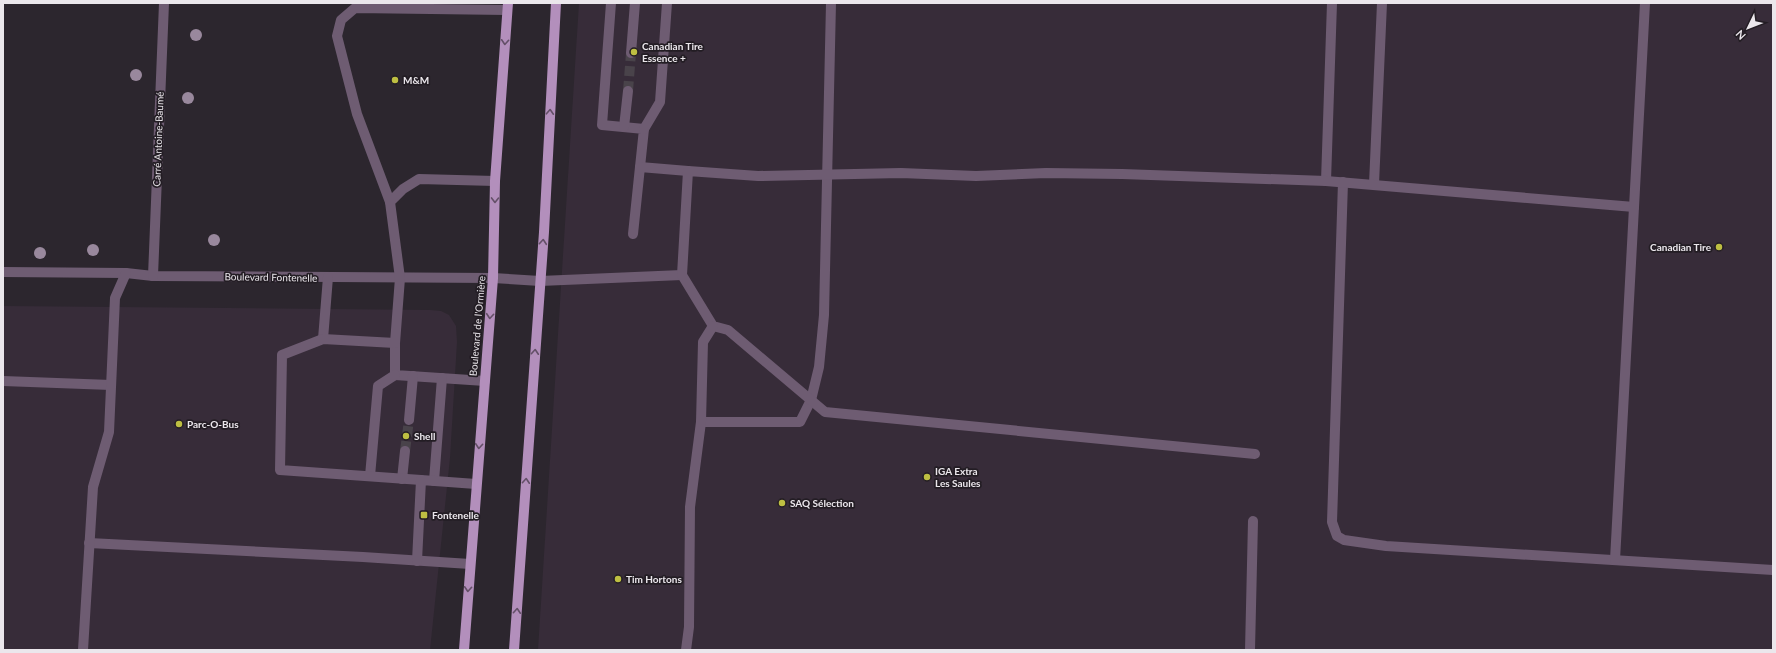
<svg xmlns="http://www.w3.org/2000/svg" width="1776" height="653" viewBox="0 0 1776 653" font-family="Lato,sans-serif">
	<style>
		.built { fill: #372c39 }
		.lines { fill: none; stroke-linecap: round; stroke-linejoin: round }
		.minor-tunnel { stroke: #49434a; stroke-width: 10; stroke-dasharray: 10 5; stroke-linecap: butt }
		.minor { stroke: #6e5c72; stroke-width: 10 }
		.major { stroke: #b38fbc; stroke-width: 10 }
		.tree { fill: #99889d }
		.oneway { stroke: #645068 }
		.poi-dot { fill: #bebf42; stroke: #231d24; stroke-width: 1.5 }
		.labels { text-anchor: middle; stroke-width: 3.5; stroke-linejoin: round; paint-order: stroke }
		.poi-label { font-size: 10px; font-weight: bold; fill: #ebe7ec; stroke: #231d24; text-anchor: start }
		.street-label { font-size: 10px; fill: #ebe7ec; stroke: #231d24 }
	</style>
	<rect width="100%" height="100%" fill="#2c262e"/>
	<g class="built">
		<path d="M 579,3 L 1773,3 L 1773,650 L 538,650 Z"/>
		<path d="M 3,306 L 430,310 L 441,311 L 449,315 L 456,326 L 457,342 L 450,458 L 430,650 L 3,650 Z"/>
	</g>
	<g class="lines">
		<g class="minor-tunnel">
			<path d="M 628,91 L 631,53"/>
			<path d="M 405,451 L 409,420"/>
		</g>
		<g class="minor">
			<path d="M 611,3 L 602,125 L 644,129 L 640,167"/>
			<path d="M 631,53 L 635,3"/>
			<path d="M 624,127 L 628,91"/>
			<path d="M 644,129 L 660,102 L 667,3"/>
			<path d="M 1326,181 L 1332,3"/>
			<path d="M 1343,182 L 1332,522 L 1337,536 L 1344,540 L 1386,546 L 1773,570"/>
			<path d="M 1374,184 L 1382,3"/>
			<path d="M 390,202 L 357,114 L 337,36 L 341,20 L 355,8 L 507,10"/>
			<path d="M 633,234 L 640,167 L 688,171"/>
			<path d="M 3,272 L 126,273 L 153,276 L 493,278 L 540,281 L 682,275"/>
			<path d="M 153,276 L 164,3"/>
			<path d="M 323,339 L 328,277"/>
			<path d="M 395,343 L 395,375 L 485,381"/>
			<path d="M 3,381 L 111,385"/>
			<path d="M 409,420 L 413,376"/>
			<path d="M 701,422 L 800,422 L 811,400 L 819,367 L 824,315 L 831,3"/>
			<path d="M 1255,454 L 825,412 L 728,330 L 713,326 L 682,275 L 688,171 L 758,176 L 901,173 L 976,176 L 1046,173 L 1122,174 L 1326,181 L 1634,207"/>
			<path d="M 370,476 L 378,386 L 395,375"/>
			<path d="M 402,479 L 405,451"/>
			<path d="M 421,480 L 280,470 L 282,355 L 323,339 L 395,343 L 400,278 L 390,202 L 403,189 L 419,179 L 495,181"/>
			<path d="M 434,481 L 442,378"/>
			<path d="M 89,543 L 363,557 L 470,564"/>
			<path d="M 1615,560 L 1645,3"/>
			<path d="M 417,561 L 421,480 L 476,484"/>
			<path d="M 83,650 L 93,487 L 109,432 L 115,298 L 126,273"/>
			<path d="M 686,650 L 689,627 L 690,507 L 701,422 L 703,342 L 713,326"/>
			<path d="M 1250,650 L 1253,521"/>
		</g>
		<g class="major">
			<path d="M 464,650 L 493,278 L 495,181 L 508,3"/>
			<path d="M 514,650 L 544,232 L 556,3"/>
		</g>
	</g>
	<g class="tree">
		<circle cx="196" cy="35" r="6"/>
		<circle cx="136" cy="75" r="6"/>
		<circle cx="188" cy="98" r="6"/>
		<circle cx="214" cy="240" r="6"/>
		<circle cx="93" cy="250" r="6"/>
		<circle cx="40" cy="253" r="6"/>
	</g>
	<defs><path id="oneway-chevron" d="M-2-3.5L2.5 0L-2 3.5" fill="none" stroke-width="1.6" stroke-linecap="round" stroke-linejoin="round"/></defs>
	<g class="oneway">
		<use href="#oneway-chevron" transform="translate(505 42) rotate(94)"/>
		<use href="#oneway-chevron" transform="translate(550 112) rotate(-87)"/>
		<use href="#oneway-chevron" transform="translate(495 200) rotate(91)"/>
		<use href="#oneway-chevron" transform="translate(543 242) rotate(-85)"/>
		<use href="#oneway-chevron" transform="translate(490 316) rotate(95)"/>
		<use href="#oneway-chevron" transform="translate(535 352) rotate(-86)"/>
		<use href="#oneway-chevron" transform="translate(479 446) rotate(95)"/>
		<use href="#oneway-chevron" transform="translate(526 481) rotate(-86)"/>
		<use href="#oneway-chevron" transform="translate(468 589) rotate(94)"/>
		<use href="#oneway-chevron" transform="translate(517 611) rotate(-86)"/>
	</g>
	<g class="poi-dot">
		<circle cx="634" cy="52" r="4"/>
		<circle cx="395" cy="80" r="4"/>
		<circle cx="1719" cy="247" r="4"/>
		<circle cx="179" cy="424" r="4"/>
		<circle cx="406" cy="436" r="4"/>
		<circle cx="927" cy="477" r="4"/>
		<circle cx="782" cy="503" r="4"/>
		<rect x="420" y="511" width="8" height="8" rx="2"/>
		<circle cx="618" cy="579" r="4"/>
	</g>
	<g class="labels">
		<g class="poi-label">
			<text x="642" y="50">Canadian Tire<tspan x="642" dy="12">Essence +</tspan></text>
			<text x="403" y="84">M&amp;M</text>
			<text x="1711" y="251" text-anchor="end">Canadian Tire</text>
			<text x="187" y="428">Parc-O-Bus</text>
			<text x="414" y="440">Shell</text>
			<text x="935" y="475">IGA Extra<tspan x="935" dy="12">Les Saules</tspan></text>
			<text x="790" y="507">SAQ Sélection</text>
			<text x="432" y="519">Fontenelle</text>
			<text x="626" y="583">Tim Hortons</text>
		</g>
		<g class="street-label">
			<text transform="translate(158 139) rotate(-88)" y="4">Carré Antoine-Baumé</text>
			<text transform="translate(271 277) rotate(1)" y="4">Boulevard Fontenelle</text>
			<text transform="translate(477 326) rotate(-85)" y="4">Boulevard de l'Ormière</text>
		</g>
	</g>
	<rect width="1776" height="653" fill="none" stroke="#ebe7ec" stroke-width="8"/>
	<g transform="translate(1748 28) rotate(227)" stroke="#231d24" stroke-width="3" paint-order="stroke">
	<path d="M0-3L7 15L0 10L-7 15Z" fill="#ebe7ec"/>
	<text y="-6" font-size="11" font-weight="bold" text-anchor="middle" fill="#ebe7ec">N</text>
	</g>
</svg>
